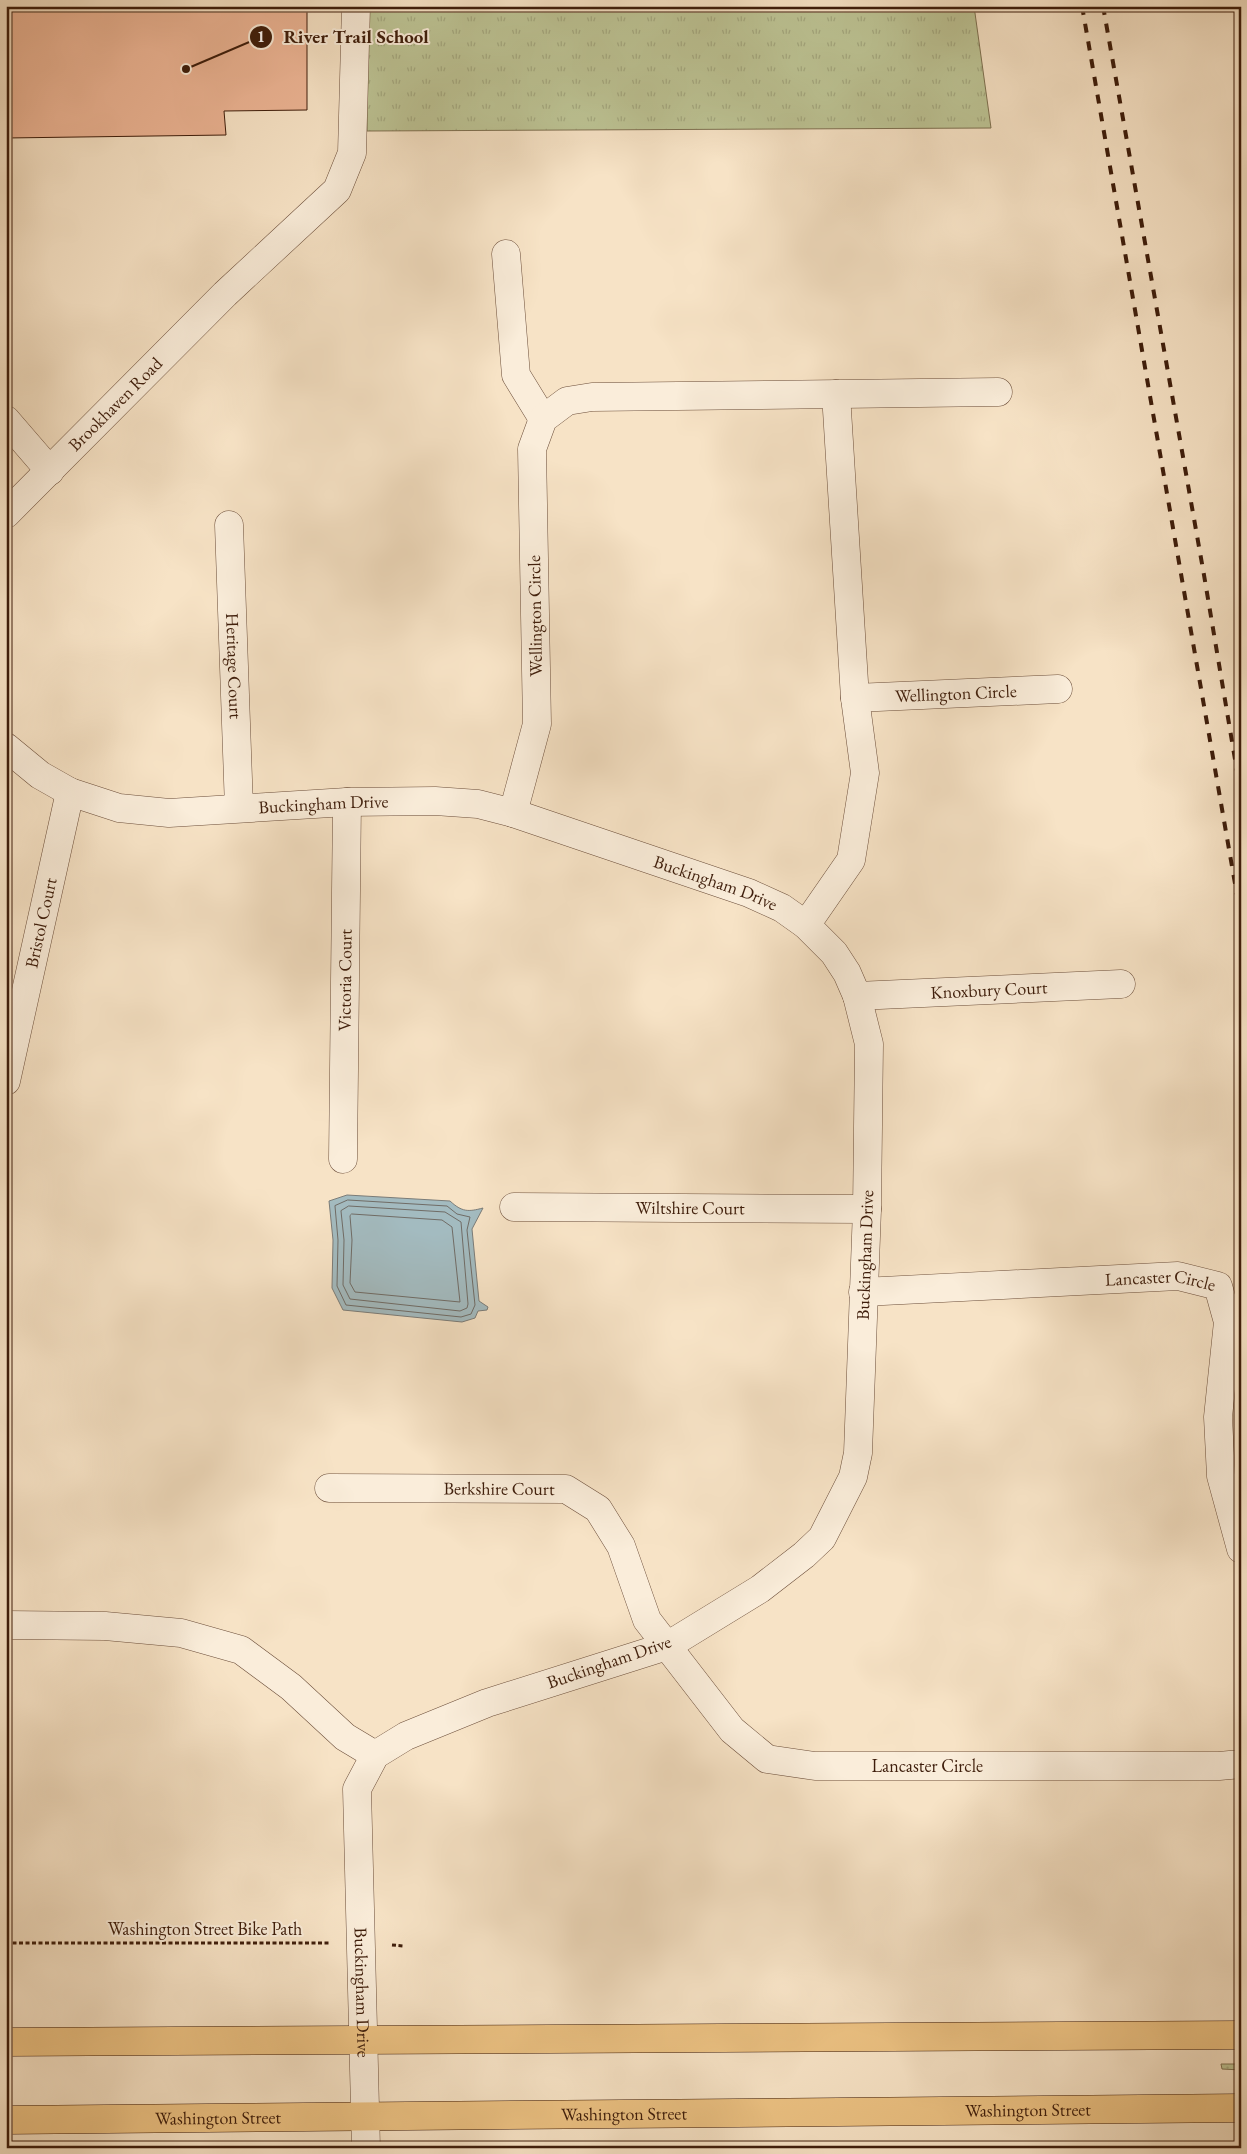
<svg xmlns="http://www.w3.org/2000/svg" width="1247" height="2154" viewBox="0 0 1247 2154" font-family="'EB Garamond',serif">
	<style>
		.grass { fill: url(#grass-dots); stroke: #7e7050 }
		.park { fill: url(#park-tufts); stroke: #7e7050 }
		.water { fill: #a3bbc0; stroke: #7b7c78 }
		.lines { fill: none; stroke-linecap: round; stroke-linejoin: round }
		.shore { stroke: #706c66; stroke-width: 1 }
		.building { fill: #ecb494; stroke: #3e1d0b }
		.minor-casing { stroke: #6c4e3a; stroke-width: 29 }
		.major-casing { stroke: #3e1d0b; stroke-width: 29 }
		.path { stroke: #3e1d0b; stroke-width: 3; stroke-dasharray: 4 2.5; stroke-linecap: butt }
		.minor { stroke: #faedda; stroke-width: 28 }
		.major { stroke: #ecc283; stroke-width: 28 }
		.rail { stroke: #3e1d0b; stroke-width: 4; stroke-dasharray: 9 9; stroke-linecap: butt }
		.labels { text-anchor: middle; stroke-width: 4; stroke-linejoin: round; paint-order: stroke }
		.street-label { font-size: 18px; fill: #3e1d0b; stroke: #faedda }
		.leader { fill: none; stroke: #3e1d0b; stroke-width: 2 }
		.callout-dot { fill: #3e1d0b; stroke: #faedda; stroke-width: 2 }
		.mark-label { font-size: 15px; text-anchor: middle; font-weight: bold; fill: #fff }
		.callout-label { font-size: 19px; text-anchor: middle; font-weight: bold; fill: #3e1d0b; stroke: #faedda; stroke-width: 4; stroke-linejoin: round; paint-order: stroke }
	</style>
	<defs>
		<pattern id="grass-dots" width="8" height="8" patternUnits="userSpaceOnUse" patternTransform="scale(1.25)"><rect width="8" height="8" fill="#bdc495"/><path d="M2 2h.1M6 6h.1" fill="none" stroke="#a4a87f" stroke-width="1.8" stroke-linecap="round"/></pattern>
		<pattern id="park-tufts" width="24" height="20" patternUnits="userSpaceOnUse" patternTransform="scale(1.25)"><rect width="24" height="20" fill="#bdc495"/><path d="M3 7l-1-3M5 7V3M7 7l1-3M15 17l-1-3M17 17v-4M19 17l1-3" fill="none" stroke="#a4a87f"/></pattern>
	</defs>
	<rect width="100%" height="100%" fill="#f7e3c6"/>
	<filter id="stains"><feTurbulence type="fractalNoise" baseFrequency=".004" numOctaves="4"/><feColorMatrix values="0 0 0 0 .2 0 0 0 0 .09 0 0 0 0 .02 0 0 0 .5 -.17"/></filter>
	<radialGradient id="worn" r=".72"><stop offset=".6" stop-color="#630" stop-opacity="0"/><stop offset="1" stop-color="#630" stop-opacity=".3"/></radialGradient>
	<path class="grass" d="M 1221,2064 L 1241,2064 L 1241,2070 L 1222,2069 Z"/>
	<path class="park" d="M 364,6 L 974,6 L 991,128 L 367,131 Z"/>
	<path class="water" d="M 347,1195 L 450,1201 C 462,1212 468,1212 483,1208 L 472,1229 L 479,1301 L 488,1307 L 487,1310 L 478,1311 L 475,1318 L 462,1322 L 343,1310 L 332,1288 L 333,1240 L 329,1201 Z"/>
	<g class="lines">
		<g class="shore">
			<path d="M 348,1200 L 447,1206 L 457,1214 L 470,1217 L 467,1230 L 475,1305 L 471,1314 L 461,1317 L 346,1305 L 337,1286 L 338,1240 L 335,1206 Z"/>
			<path d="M 349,1206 L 445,1212 L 461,1222 L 468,1304 L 467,1308 L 460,1311 L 350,1299 L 343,1285 L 344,1240 L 341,1211 Z"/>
			<path d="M 352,1214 L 442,1220 L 452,1227 L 460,1302 L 355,1292 L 350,1283 L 352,1240 L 350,1216 Z"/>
		</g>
	</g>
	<path class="building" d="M 6,6 L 307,8 L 307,110 L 224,111 L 226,135 L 6,138 Z"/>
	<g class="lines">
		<defs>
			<g id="minor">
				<path d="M 506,254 L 516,375 L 543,419"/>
				<path d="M 6,420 L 50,471"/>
				<path id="s1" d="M 6,514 L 225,294 L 337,190 L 352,153 L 356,6"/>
				<path id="s2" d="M 229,525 L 239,808"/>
				<path id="s3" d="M 855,698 L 1058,689"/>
				<path id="s4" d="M 6,747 L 40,775 L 70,792 L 119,808 L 169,813 L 347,802 L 435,801 L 478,804 L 513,813 L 749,893 L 782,908 L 806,925 L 834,953 L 847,973 L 857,996 L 869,1044 L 867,1209 L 858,1453 L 853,1477 L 822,1538 L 804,1555 L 760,1589 L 667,1646 L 487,1703 L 406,1736 L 375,1755 L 357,1789 L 366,2148"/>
				<path d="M 513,813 L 537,724 L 532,449 L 543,419 L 567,401 L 592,397 L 998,392"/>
				<path d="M 806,925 L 851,860 L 865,773 L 855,698 L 836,394"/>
				<path id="s5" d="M 857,996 L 1121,984"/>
				<path id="s6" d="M 6,1081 L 70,792"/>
				<path id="s7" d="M 343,1159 L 347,802"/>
				<path id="s8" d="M 514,1207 L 867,1209"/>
				<path id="s9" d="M 863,1292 L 1178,1276 L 1218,1286 L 1228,1322 L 1218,1417 L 1221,1476 L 1241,1549"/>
				<path id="s10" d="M 329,1488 L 566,1489 L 598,1509 L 621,1546 L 647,1620 L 732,1730 L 767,1759 L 815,1766 L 1219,1766 L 1241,1764"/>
				<path d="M 6,1625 L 105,1626 L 181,1633 L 241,1650 L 291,1687 L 345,1737 L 375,1755"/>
			</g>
			<g id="major">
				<path d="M 6,2042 L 1241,2035"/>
				<path id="s11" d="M 6,2120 L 1241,2108"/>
			</g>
		</defs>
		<use href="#minor" class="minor-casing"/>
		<use href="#major" class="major-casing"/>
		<g class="path">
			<path d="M 6,1943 L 331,1943"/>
			<path d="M 392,1945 L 403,1946"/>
		</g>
		<use href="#minor" class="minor"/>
		<use href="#major" class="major"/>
		<g class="rail">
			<path d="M 1082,6 L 1241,918"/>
			<path d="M 1103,6 L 1204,575 L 1241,795"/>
		</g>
	</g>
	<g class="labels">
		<g class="street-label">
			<text dy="6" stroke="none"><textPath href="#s1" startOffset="155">Brookhaven Road</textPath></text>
			<text transform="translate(535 616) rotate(-91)" y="6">Wellington Circle</text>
			<text dy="6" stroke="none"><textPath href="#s2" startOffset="141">Heritage Court</textPath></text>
			<text dy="6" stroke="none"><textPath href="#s3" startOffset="101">Wellington Circle</textPath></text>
			<text dy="6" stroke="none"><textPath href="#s4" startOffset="335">Buckingham Drive</textPath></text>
			<text dy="6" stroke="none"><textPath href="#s4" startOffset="740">Buckingham Drive</textPath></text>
			<text dy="6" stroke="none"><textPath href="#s6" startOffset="162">Bristol Court</textPath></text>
			<text dy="6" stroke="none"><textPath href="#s7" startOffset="179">Victoria Court</textPath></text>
			<text dy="6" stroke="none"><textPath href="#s5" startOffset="132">Knoxbury Court</textPath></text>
			<text dy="6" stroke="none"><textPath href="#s8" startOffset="176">Wiltshire Court</textPath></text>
			<text transform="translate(865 1255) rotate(-88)" y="6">Buckingham Drive</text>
			<text dy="6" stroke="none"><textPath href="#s9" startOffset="298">Lancaster Circle</textPath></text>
			<text dy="6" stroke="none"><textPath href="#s10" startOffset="170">Berkshire Court</textPath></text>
			<text transform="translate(609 1662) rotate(-19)" y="6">Buckingham Drive</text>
			<text dy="6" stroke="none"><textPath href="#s10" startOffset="742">Lancaster Circle</textPath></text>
			<text x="205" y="1935">Washington Street Bike Path</text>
			<text dy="6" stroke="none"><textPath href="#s4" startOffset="2225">Buckingham Drive</textPath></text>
			<text dy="6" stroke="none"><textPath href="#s11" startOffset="1022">Washington Street</textPath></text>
			<text dy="6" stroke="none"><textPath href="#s11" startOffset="618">Washington Street</textPath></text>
			<text dy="6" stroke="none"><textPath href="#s11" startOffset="212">Washington Street</textPath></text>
		</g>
	</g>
	<path class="leader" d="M186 69L261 37"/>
	<g class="callout-dot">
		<circle cx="186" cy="69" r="5"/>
		<circle cx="261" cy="37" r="12"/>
	</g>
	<g class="mark-label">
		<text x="261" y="42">1</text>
	</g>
	<g class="callout-label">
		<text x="356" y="43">River Trail School</text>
	</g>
	<rect width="1247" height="2154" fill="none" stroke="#f7e3c6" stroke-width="25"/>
	<rect x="8" y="8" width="1232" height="2139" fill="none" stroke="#3e1d0b" stroke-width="2.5"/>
	<rect x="12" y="12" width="1222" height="2129" fill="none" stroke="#3e1d0b"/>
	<rect width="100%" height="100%" filter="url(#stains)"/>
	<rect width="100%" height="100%" fill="url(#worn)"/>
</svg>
